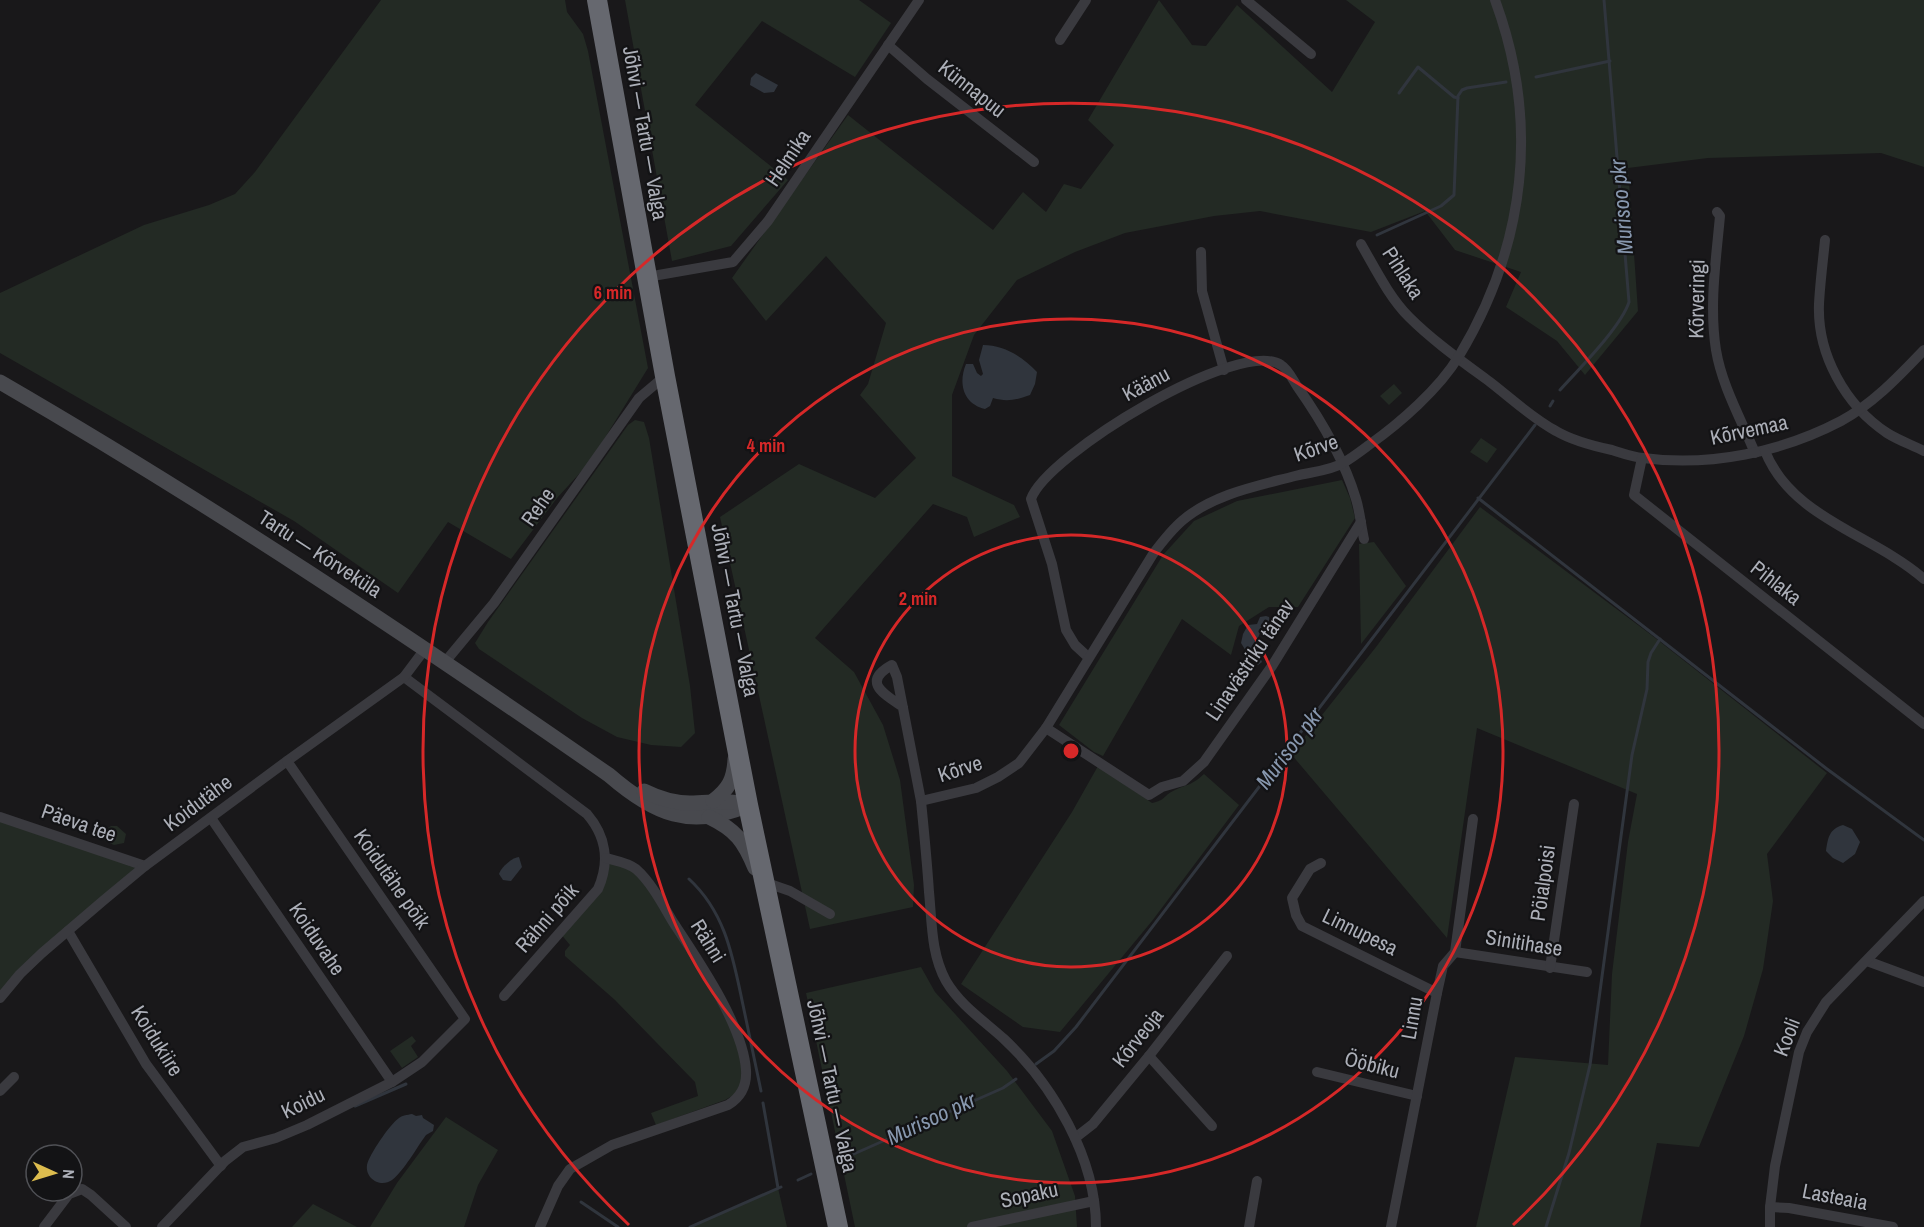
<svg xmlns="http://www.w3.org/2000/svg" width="1924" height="1227" viewBox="0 0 1924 1227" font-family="'Archivo Narrow',sans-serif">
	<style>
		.green { fill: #232a24 }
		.water { fill: #30353d }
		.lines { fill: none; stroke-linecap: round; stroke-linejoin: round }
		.stream { stroke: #30353d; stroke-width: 3 }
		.street { stroke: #3a3a3f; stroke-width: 10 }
		.secondary { stroke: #48494e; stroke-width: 15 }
		.highway { stroke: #66686f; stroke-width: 20 }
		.ring { fill: none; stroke: #d62828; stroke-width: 3 }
		.labels { text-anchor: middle; stroke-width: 4.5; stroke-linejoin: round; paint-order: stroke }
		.street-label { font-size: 21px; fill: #acafb8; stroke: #131315 }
		.water-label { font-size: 22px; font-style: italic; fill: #8898af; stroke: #131315 }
		.centre { fill: #d62828; stroke: #131315; stroke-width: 3 }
		.ring-label { font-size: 18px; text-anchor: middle; font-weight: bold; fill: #d62828; stroke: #131315; stroke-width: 4.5; stroke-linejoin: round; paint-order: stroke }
	</style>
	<rect width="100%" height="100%" fill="#19181a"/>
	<g class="green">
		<path d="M 381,0 L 565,0 L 567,12 L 583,34 L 588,51 L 648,368 L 590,462 L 557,498 L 511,559 L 448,522 L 398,593 L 294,521 L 0,353 L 0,293 L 144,225 L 209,205 L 235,194 L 255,172 Z"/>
		<path d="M 625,0 L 859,0 L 891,23 L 855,77 L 762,21 L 695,105 L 788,180 L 731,246 L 672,261 Z"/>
		<path d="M 1159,0 L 1192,45 L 1206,46 L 1237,5 L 1332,92 L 1375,22 L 1346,0 L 1924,0 L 1924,167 L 1881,153 L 1708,158 L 1628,168 L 1638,311 L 1585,375 L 1557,341 L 1506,307 L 1521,272 L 1455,250 L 1425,211 L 1371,232 L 1260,211 L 1214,216 L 1125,233 L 1075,252 L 1017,280 L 974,335 L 952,395 L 952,476 L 1014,505 L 1020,517 L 974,537 L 967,517 L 933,504 L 815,638 L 854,672 L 883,725 L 900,780 L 914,885 L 913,907 L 810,929 L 720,517 L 799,464 L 875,498 L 916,458 L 860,395 L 868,384 L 886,323 L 826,256 L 766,321 L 732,278 L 848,115 L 993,230 L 1023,192 L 1046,212 L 1064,184 L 1081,189 L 1114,145 L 1088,120 Z"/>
		<path d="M 1394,384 L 1402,393 L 1389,405 L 1380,396 Z"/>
		<path d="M 635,420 L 644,422 L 649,438 L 690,686 L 695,733 L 681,747 L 651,745 L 617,737 L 582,718 L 479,649 L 475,643 L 488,622 L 628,425 Z"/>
		<path d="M 1481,438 L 1497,449 L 1487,463 L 1470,452 Z"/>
		<path d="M 1342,480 L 1350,498 L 1355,518 L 1298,607 L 1269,607 L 1239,626 L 1231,655 L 1182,619 L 1103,756 L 1094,752 L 1059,725 L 1163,555 L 1194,521 L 1237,501 Z"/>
		<path d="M 1480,507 L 1654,637 L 1827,773 L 1767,854 L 1773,901 L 1763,969 L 1744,1036 L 1699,1147 L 1657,1143 L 1640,1227 L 1476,1227 L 1515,1057 L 1608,1065 L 1612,974 L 1628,842 L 1637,794 L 1477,728 L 1447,938 L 1291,754 L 1376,647 Z"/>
		<path d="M 1374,542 L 1406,586 L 1361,644 L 1359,544 Z"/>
		<path d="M 1098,766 L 1152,803 C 1166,800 1163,796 1173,791 C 1187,784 1191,786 1204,774 L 1239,805 L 1152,921 L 1060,1032 L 1023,1027 L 961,984 L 1072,812 Z"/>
		<path d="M 0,817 L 145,866 L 0,998 Z"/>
		<path d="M 111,826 L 117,826 L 126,834 L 124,843 L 114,845 L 105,841 L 102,832 Z"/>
		<path d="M 606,858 L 637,870 L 724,1006 L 747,1072 L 737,1093 L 725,1100 L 656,1125 L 651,1113 L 698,1096 L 695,1082 L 615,1000 L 565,956 L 565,951 L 570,945 L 560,933 L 598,889 Z"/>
		<path d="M 921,967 L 935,992 L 1007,1071 L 1052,1131 L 1075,1196 L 1077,1227 L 855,1227 L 806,993 Z"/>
		<path d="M 412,1036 L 416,1041 L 411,1046 L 418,1057 L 402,1068 L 390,1051 Z"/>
		<path d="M 446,1117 L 498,1150 L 478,1185 L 464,1227 L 370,1227 L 397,1183 Z"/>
		<path d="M 778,1188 L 787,1227 L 690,1227 Z"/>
		<path d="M 313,1204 L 357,1227 L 292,1227 Z"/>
	</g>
	<g class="water">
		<path d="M 756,73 L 778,85 L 774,92 L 764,93 L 750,85 L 751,78 Z"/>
		<path d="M 983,345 C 1004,345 1023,357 1037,372 L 1035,384 L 1030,395 C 1016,400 1007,402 993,398 L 990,406 L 985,409 C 963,404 958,383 966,364 L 973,364 L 977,373 L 981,376 L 983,374 L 979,360 Z"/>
		<path d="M 1266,616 L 1269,617 C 1271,627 1264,626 1260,633 C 1255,642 1258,654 1262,662 L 1258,665 L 1252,661 L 1241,643 L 1243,634 L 1248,625 L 1257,624 L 1260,617 Z"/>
		<path d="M 1843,825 L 1852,829 L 1860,842 L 1855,854 L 1843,863 L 1833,858 L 1826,851 C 1828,838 1829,829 1843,825 Z"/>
		<path d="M 519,857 L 522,867 L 511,881 L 503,880 L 499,874 C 501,867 513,857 519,857 Z"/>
		<path d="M 412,1114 L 416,1116 L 422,1115 L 423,1118 L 434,1125 L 433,1131 L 426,1135 C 417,1147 404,1171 392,1180 C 381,1188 365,1179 367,1165 C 369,1155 390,1124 399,1118 C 403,1115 407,1115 412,1114 Z"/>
	</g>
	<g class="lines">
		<g class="stream">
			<path d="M 1536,77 L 1610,61"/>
			<path d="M 1399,93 L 1418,67 L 1454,97 L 1458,98"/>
			<path d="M 1377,235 L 1441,206 L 1454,195 L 1458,96 L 1462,90 L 1467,88 L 1506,82"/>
			<path d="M 1560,390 C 1578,370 1621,327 1629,302 L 1604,0"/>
			<path d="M 1550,406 L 1553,401"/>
			<path d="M 1478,498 L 1827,769 L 1924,840"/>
			<path d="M 689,879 C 726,913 733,958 743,1005 C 749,1034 755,1062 761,1091"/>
			<path d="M 1036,1064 L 1054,1051 L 1076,1027 L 1535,425"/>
			<path d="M 763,1103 L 778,1188"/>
			<path d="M 355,1106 L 406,1084"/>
			<path d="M 847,1157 L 1003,1088 L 1016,1079"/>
			<path d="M 798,1180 L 811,1174"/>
			<path d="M 581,1202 L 618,1227"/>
			<path d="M 690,1227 L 781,1187"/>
			<path d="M 1546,1227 L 1569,1153 L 1590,1065 L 1632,755 L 1647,689 L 1648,662 L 1651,653 L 1660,639"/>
		</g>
		<g class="street">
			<path d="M 1246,0 L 1311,54"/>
			<path d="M 1060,40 L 1086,0"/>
			<path d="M 888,45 L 927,79 L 1034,162"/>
			<path d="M 1717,212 L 1720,216 C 1716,260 1709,306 1716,350 C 1722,386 1741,419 1755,453"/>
			<path d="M 1825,240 C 1823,261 1820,283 1819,304 C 1817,354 1845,405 1887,433 C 1898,440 1912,445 1924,451"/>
			<path d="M 1361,244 C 1375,268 1389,297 1409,317 C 1433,341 1463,362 1490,382 C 1512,399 1532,418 1556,431 C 1573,441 1593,446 1612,450 C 1622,453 1632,457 1643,458 C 1710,467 1782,452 1841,421 C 1874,403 1899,376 1924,350"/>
			<path d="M 1201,252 L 1202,291 L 1224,370"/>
			<path d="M 647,277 L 733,262 L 768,221 L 919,0"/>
			<path d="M 1765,451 C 1792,519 1873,534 1924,579"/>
			<path d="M 1642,458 L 1634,495 L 1924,724"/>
			<path d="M 1088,657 L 1075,645 L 1066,630 L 1052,564 L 1031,499 C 1047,454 1240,337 1281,365 C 1288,369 1293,380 1297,386 C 1321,420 1344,459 1356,499 C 1360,512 1361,526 1364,539"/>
			<path d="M 445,662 L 494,603 L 639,398 L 665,376"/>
			<path d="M 404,677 L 587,814 C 606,836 610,862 598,889 L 504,996"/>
			<path d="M 903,707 C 884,694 861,682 892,665 L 897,677 L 921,801"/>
			<path d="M 1046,728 L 1149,795 L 1162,787 L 1183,781 L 1204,762 L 1272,666 L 1361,522"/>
			<path d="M 0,817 L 145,866"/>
			<path d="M 211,818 L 392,1082"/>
			<path d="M 1321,863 L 1310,869 L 1292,898 L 1296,915 L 1302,926 L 1437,993"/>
			<path d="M 764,882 L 790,891 L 830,914"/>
			<path d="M 68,931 L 146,1064 L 221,1166"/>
			<path d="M 1455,952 L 1587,972"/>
			<path d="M 1867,961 L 1924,982"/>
			<path d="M 1550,968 L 1574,804"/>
			<path d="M 0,998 L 20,974 L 42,953 L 104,900 L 145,866 L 287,761 L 404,677 L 425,649"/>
			<path d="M 1149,1056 L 1212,1126"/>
			<path d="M 1317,1072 L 1417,1096"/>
			<path d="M 0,1091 L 14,1077"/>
			<path d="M 1075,1138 L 1093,1124 L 1149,1056 L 1227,956"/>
			<path d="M 1770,1207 L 1789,1208 L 1893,1227"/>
			<path d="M 44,1227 L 69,1194 L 82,1189 L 91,1195 L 126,1227"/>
			<path d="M 162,1227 L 225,1161 L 243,1147 L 276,1138 L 307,1125 L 392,1082 L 422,1062 L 465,1019 L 287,761"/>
			<path d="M 540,1227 L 558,1186 L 570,1169 L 612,1145 L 728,1105 C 741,1097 747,1085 746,1070 C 743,1025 698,960 673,922 C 663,905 651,882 636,869 C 627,862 616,861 606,858"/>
			<path d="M 972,1227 L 1094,1201"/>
			<path d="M 1096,1227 C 1096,1158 1053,1085 1004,1039 C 983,1020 960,1005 946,981 C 931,954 932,922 929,892 C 927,861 924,831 921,801 L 976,788 L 998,777 L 1019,763 L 1046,728 L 1153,554 C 1162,542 1171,530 1183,520 C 1214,494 1257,486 1295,476 C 1310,472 1330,471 1343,463 C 1352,458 1361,451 1369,445 C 1400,423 1439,389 1459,356 C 1526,245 1540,122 1495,0"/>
			<path d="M 1249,1227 L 1257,1181"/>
			<path d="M 1391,1227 L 1437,993 L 1443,966 L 1455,952 L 1473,819"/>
			<path d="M 1770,1227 L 1770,1207 L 1775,1166 L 1799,1052 L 1807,1032 L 1826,1002 L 1924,901"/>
		</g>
		<g class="secondary">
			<path d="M 0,382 C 209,503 410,637 609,775 C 654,814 690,830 748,805"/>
			<path d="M 644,791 C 658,798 674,803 690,803 C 711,803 728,799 748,805"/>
			<path d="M 713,801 C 729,789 734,779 735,759"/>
			<path d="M 709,817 C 736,830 744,841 755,868"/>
		</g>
		<path class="highway" d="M 597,0 L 665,376 L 748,805 L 838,1227"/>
	</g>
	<g class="ring">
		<circle cx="1071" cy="751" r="216"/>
		<circle cx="1071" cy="751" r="432"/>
		<path d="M629 1225A648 648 0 1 1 1513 1225"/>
	</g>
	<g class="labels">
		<g class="street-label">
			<text transform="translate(972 89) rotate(38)" y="7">Künnapuu</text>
			<text transform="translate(645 133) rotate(80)" y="7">Jõhvi — Tartu — Valga</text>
			<text transform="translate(788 158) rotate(-56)" y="7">Helmika</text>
			<text transform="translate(1403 273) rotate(57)" y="7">Pihlaka</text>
			<text transform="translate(1697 299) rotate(-89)" y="7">Kõrveringi</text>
			<text transform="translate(1146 384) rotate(-28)" y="7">Käänu</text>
			<text transform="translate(1749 430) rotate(-12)" y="7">Kõrvemaa</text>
			<text transform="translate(1316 448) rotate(-19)" y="7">Kõrve</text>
			<text transform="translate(538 507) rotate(-55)" y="7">Rehe</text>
			<text transform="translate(320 554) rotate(33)" y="7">Tartu — Kõrveküla</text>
			<text transform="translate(1776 583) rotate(38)" y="7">Pihlaka</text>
			<text transform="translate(735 610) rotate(79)" y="7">Jõhvi — Tartu — Valga</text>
			<text transform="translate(1250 660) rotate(-56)" y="7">Linavästriku tänav</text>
			<text transform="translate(960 769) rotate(-18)" y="7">Kõrve</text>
			<text transform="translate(198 803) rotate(-37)" y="7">Koidutähe</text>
			<text transform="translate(79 823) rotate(19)" y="7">Päeva tee</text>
			<text transform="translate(392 879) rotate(55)" y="7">Koidutähe põik</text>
			<text transform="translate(1543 883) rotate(-82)" y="7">Pöialpoisi</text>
			<text transform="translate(547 918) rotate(-49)" y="7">Rähni põik</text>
			<text transform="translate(1360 932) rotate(26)" y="7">Linnupesa</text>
			<text transform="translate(317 939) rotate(56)" y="7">Koiduvahe</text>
			<text transform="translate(708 941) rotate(58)" y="7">Rähni</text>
			<text transform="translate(1524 943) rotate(9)" y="7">Sinitihase</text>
			<text transform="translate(1412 1018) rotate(-80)" y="7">Linnu</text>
			<text transform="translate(1787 1037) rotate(-69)" y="7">Kooli</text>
			<text transform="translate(1138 1038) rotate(-52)" y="7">Kõrveoja</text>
			<text transform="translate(157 1041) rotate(58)" y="7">Koidukiire</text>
			<text transform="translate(1372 1065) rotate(14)" y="7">Ööbiku</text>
			<text transform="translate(832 1086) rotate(78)" y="7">Jõhvi — Tartu — Valga</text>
			<text transform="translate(303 1103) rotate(-26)" y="7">Koidu</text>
			<text transform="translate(1029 1195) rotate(-12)" y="7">Sopaku</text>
			<text transform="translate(1835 1197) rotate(11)" y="7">Lasteaia</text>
		</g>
		<g class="water-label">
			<text transform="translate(1621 207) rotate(-95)" y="8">Murisoo pkr</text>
			<text transform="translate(1289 748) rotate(-53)" y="8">Murisoo pkr</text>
			<text transform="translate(931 1118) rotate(-25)" y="8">Murisoo pkr</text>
		</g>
	</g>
	<circle cx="1071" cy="751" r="9" class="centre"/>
	<g class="ring-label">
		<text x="613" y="299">6 min</text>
		<text x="766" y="452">4 min</text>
		<text x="918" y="605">2 min</text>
	</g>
	<g transform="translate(54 1173) rotate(94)"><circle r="28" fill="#131315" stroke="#505156" stroke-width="1.5"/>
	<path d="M0-4.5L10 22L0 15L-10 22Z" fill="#dcbc4e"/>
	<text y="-9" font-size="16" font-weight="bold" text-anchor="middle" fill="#acafb8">N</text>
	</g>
</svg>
